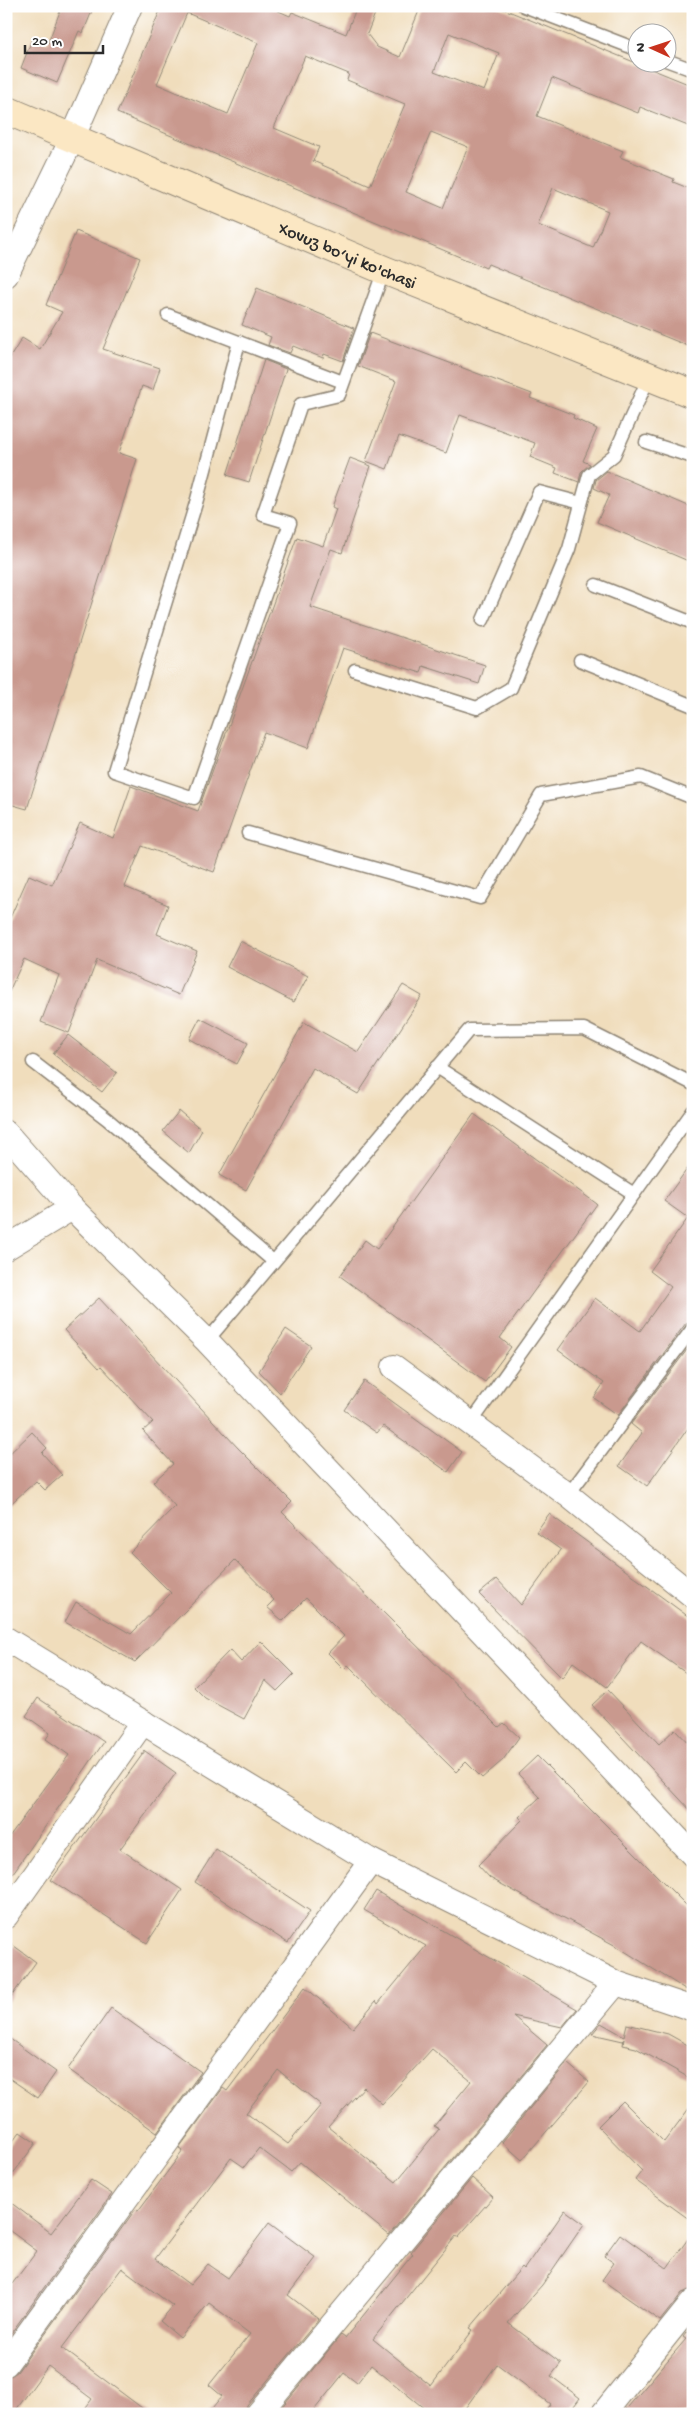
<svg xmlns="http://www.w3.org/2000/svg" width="699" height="2420" viewBox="0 0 699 2420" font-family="'Gochi Hand',sans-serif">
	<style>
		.building { fill: #c9998e; fill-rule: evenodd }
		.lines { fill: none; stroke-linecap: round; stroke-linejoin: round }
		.lane-casing { stroke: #8e8474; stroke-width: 15 }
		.street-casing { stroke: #8e8474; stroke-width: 26 }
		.secondary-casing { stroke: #8e8474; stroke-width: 30 }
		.lane { stroke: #fff; stroke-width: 12 }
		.street { stroke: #fff; stroke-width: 24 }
		.secondary { stroke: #fbe7c3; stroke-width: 28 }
		.labels { text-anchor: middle; stroke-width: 4.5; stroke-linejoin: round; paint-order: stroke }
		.street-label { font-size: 18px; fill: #2b2b2b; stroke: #fff }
	</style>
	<rect width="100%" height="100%" fill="#fff"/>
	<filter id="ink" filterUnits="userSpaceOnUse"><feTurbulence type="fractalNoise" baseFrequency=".02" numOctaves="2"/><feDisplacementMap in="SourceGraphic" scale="10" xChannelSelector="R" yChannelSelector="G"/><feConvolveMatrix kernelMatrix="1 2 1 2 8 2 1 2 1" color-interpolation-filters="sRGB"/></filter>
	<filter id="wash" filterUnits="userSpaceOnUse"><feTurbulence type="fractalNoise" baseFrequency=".0096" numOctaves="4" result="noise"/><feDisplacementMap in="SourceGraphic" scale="20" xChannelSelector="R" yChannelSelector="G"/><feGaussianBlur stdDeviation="1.12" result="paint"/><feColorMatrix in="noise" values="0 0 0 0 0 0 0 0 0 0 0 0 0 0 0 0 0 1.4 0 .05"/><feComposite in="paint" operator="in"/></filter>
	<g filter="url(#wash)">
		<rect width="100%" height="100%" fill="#f0ddbc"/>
		<g id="blocks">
			<g class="building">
				<path d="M 62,6 L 94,6 L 83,33 L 79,31 L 57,83 L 21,68 L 33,37 L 48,43 Z"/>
				<path d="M 162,6 L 267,6 L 290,16 L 292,12 L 346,34 L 357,6 L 378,6 L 367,34 L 377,47 L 400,57 L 421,6 L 496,6 L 693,86 L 693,128 L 640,107 L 638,113 L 552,78 L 537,116 L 623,151 L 620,157 L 674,179 L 673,182 L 693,190 L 693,348 L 488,264 L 486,268 L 117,113 ZM 187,13 L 258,43 L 228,114 L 157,84 ZM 449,33 L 499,53 L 484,91 L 434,72 ZM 305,56 L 349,74 L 347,80 L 405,104 L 370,186 L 313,161 L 319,147 L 274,128 ZM 431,132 L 468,147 L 443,208 L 406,192 ZM 553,188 L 608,211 L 593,248 L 538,225 Z"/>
				<path d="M 76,231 L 140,258 L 103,349 L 160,368 L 153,390 L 142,386 L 119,453 L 137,459 L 27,809 L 6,803 L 6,364 L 22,338 L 40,349 L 62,312 L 46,305 Z"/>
				<path d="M 257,288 L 354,328 L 343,361 L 324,354 L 323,358 L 293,346 L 290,353 L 268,345 L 271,337 L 242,325 Z"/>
				<path d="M 370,333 L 532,394 L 530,398 L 574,415 L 573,418 L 597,429 L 583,461 L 590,464 L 581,472 L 579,482 L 555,473 L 557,468 L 530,457 L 535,443 L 460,415 L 446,453 L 399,436 L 387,469 L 366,461 L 396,381 L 358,366 Z"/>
				<path d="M 264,360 L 286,369 L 249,482 L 227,475 Z"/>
				<path d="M 350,458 L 371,466 L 342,553 L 331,549 L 310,607 L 485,665 L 479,684 L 423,666 L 421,673 L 343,648 L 308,748 L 264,732 L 214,872 L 142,846 L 125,887 L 168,905 L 157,934 L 197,951 L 179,995 L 97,960 L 69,1033 L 41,1022 L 59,975 L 24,959 L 6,998 L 6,927 L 29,875 L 52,885 L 80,823 L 113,838 L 131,786 L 198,811 L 297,537 L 323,546 L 336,509 L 332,507 Z"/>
				<path d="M 607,471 L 693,508 L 693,563 L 597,522 L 609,495 L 594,488 L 596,480 Z"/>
				<path d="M 240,941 L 308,976 L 294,1002 L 227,967 Z"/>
				<path d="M 403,985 L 422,996 L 358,1094 L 313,1068 L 246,1190 L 219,1175 L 304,1022 L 358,1052 Z"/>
				<path d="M 200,1018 L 248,1043 L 237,1064 L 189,1039 Z"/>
				<path d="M 68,1035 L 117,1073 L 102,1092 L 53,1054 Z"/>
				<path d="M 179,1111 L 202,1130 L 189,1153 L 163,1131 Z"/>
				<path d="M 474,1114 L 597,1204 L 500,1338 L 511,1347 L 485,1382 L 340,1276 L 365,1240 L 377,1249 Z"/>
				<path d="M 693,1161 L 693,1320 L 686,1323 L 618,1415 L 594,1398 L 604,1383 L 558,1350 L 595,1298 L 640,1331 L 671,1287 L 650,1271 L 688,1218 L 664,1201 Z"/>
				<path d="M 99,1298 L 238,1448 L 292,1502 L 282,1512 L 499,1727 L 504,1723 L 519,1737 L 503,1760 L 482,1778 L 466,1762 L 456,1772 L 348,1665 L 344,1669 L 328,1653 L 344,1636 L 306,1598 L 283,1621 L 267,1607 L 274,1600 L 235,1560 L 135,1662 L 65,1622 L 76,1602 L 131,1634 L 171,1593 L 130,1552 L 175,1506 L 153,1482 L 173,1464 L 143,1431 L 153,1422 L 101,1366 L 99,1368 L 64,1330 Z"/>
				<path d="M 286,1329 L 311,1346 L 280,1393 L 259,1371 Z"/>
				<path d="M 693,1342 L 693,1421 L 647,1486 L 619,1466 L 642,1433 L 631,1424 Z"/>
				<path d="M 364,1381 L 462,1452 L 448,1472 L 383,1426 L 377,1433 L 344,1410 Z"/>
				<path d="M 32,1432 L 47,1448 L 42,1453 L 62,1475 L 45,1490 L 36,1481 L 6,1508 L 6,1457 Z"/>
				<path d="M 549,1514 L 693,1620 L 693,1678 L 641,1641 L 607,1687 L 573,1662 L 562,1678 L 479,1594 L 497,1579 L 521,1605 L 561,1550 L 536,1532 Z"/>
				<path d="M 261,1641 L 294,1674 L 277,1691 L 265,1680 L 244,1719 L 205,1698 L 194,1687 L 230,1650 L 241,1662 Z"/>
				<path d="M 608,1690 L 659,1744 L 675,1729 L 693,1748 L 693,1813 L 592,1705 Z"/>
				<path d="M 38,1698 L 104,1742 L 6,1883 L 6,1841 L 69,1755 L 46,1739 L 50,1733 L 26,1716 Z"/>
				<path d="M 145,1751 L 176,1773 L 120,1849 L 182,1890 L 147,1943 L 51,1880 Z"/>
				<path d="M 537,1756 L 693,1912 L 693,1994 L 618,1947 L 490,1878 L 478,1865 L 522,1820 L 519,1817 L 540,1797 L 518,1774 Z"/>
				<path d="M 216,1849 L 310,1911 L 288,1943 L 195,1882 Z"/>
				<path d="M 376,1891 L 577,2009 L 562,2027 L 513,2016 L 547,2045 L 389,2235 L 300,2162 L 291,2172 L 259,2148 L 244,2167 L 231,2158 L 155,2259 L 190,2285 L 208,2264 L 228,2278 L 269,2223 L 316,2258 L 288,2295 L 319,2319 L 247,2405 L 245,2414 L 207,2414 L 222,2396 L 209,2385 L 250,2334 L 209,2303 L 180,2338 L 160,2321 L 173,2306 L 122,2268 L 62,2348 L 150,2414 L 81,2414 L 92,2399 L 48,2366 L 13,2414 L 6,2414 L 6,2377 L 17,2372 L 135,2210 L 138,2211 L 183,2151 L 179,2148 L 223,2088 L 227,2091 L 305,1987 L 353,2028 L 376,2001 L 378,2004 L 426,1946 L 364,1910 ZM 432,2049 L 471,2081 L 434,2126 L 439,2129 L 396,2182 L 328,2127 L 364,2087 L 382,2104 ZM 278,2070 L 321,2105 L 288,2144 L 246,2113 Z"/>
				<path d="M 6,1940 L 36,1962 L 6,2004 Z"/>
				<path d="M 111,2008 L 201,2072 L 157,2133 L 68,2069 Z"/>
				<path d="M 601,2023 L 624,2036 L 627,2024 L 668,2034 L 693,2048 L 693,2080 L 636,2048 L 623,2045 L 624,2039 L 623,2041 L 592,2034 Z"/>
				<path d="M 6,2036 L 56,2072 L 38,2098 L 6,2076 Z"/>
				<path d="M 567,2063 L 589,2082 L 522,2160 L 502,2142 Z"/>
				<path d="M 623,2101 L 664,2142 L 693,2103 L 693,2222 L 635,2180 L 642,2171 L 598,2126 Z"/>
				<path d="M 20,2132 L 36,2143 L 6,2183 L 6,2150 Z"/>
				<path d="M 472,2178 L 493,2197 L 458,2237 L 456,2236 L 373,2339 L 431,2386 L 473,2330 L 470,2328 L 522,2267 L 524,2269 L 565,2210 L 584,2224 L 542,2285 L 508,2323 L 561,2363 L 551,2376 L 580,2398 L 568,2414 L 543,2414 L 550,2404 L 497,2364 L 461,2414 L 431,2414 L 371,2365 L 357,2383 L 344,2373 L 311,2414 L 276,2414 L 341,2335 L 345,2338 L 413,2254 L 411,2252 Z"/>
				<path d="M 91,2180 L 112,2194 L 6,2340 L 6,2292 L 37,2251 L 6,2228 L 6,2199 L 51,2233 Z"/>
				<path d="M 693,2232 L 693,2289 L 682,2293 L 660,2321 L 602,2280 L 614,2263 L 604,2256 L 620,2234 L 667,2268 Z"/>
				<path d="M 693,2324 L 693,2414 L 622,2414 L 686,2339 L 683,2337 Z"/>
			</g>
		</g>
	</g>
	<g filter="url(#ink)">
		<use href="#blocks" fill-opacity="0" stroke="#8e8474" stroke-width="1"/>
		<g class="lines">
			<defs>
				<g id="lane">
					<path d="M 524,6 L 636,49"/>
					<path d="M 666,60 L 693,70"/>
					<path d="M 168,315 L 343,382"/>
					<path d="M 239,342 L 196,503 L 114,771 L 194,798 L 290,523 L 263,515 L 301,404 L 339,395 L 384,270"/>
					<path d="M 646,442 L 693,457"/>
					<path d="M 596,585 L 693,623"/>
					<path d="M 483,620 L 539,492 L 581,503"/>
					<path d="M 580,660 L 693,706"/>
					<path d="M 355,670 L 477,708 L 511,688 L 569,549 L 589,475 L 614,455 L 649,377"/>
					<path d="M 248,833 L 480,898 L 541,795 L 641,777 L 693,798"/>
					<path d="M 33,1062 L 107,1119 L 273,1261"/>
					<path d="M 437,1067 L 634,1194"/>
					<path d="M 207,1341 L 469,1030 L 584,1029 L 693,1084"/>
					<path d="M 471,1423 L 693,1111"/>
					<path d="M 568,1495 L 693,1328"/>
				</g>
				<g id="street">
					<path d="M 6,275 L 72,139 L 130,6"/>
					<path d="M 6,1133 L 72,1208 L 207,1341 L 693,1855"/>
					<path d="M 6,1248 L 72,1208"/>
					<path d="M 394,1367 L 568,1495 L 693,1596"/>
					<path d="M 6,1639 L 371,1861 L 616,1983 L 693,2009"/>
					<path d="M 6,1916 L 143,1722"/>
					<path d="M 6,2364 L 371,1861"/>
					<path d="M 258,2414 L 616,1983"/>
					<path d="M 603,2414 L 693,2302"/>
				</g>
				<g id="secondary">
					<path id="s1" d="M 6,110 L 384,270 L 693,394"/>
				</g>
			</defs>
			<use href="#lane" class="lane-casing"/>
			<use href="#street" class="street-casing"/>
			<use href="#secondary" class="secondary-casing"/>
			<use href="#lane" class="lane"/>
			<use href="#street" class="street"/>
			<use href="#secondary" class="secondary"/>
		</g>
	</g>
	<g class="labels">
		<g class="street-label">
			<text dy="6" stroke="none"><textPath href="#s1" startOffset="371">Xovuz bo‘yi ko'chasi</textPath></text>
		</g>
	</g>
	<rect width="699" height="2420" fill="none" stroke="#fff" stroke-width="25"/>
	<g transform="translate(652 48) rotate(273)"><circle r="24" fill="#ffffff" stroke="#aaaaaa"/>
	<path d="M0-4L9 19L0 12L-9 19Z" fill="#c8321e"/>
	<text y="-8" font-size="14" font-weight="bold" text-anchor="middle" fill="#2b2b2b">N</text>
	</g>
	<path d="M25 45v8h78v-8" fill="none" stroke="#2b2b2b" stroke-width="2.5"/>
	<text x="32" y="45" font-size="15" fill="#2b2b2b" stroke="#ffffff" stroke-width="4" paint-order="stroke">20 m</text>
</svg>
